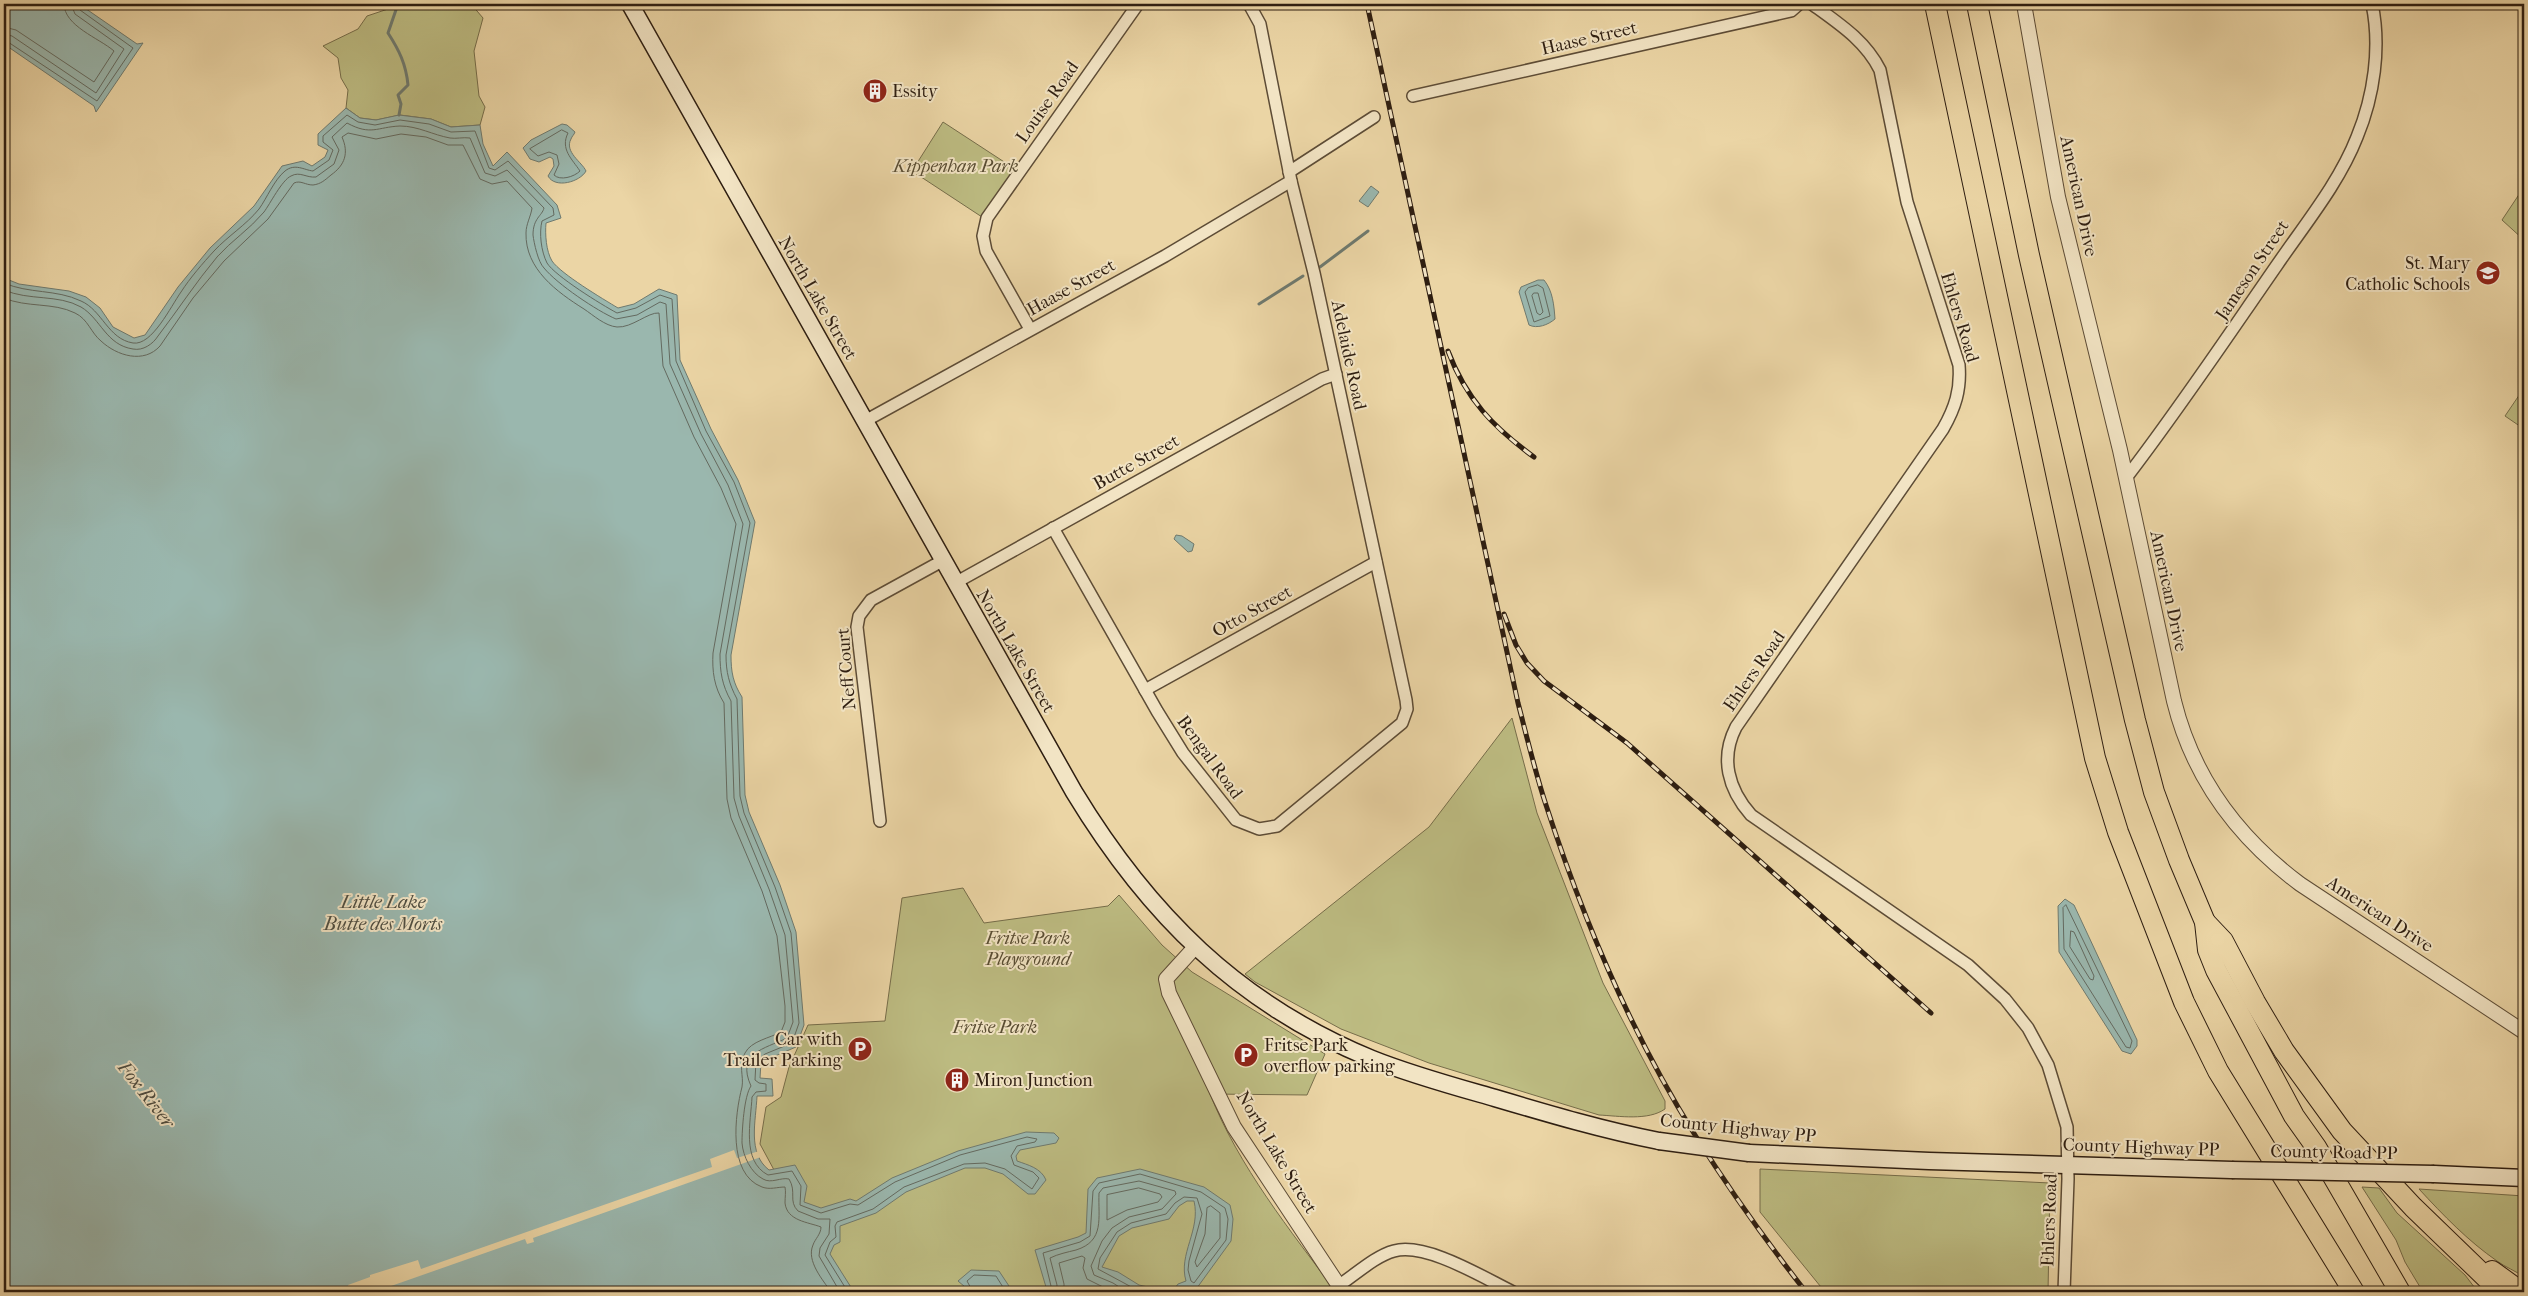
<svg xmlns="http://www.w3.org/2000/svg" width="2528" height="1296" viewBox="0 0 2528 1296" font-family="'IM FELL French Canon',serif">
	<style>
		.green { fill: #bdbc82; stroke: #766d4a }
		.water { fill: #9ab7ae; stroke: #6f7a6f }
		.pier { fill: #ebd5a5 }
		.lines { fill: none; stroke-linecap: round; stroke-linejoin: round }
		.shore { stroke: #646a60; stroke-width: 1 }
		.stream { stroke: #6f7a6f; stroke-width: 3 }
		.minor-casing { stroke: #5d4c36; stroke-width: 14 }
		.tertiary-casing { stroke: #5d4c36; stroke-width: 16 }
		.secondary-casing { stroke: #2e1e11; stroke-width: 19 }
		.motorway-casing { stroke: #2e1e11; stroke-width: 22 }
		.minor { stroke: #f2e4c4; stroke-width: 11 }
		.tertiary { stroke: #f2e4c4; stroke-width: 14 }
		.secondary { stroke: #f2e4c4; stroke-width: 16 }
		.motorway { stroke: #ebd5a5; stroke-width: 20 }
		.rail-casing { stroke: #2e1e11; stroke-width: 5 }
		.rail { stroke: #f2e4c4; stroke-width: 3; stroke-dasharray: 9; stroke-linecap: butt }
		.secondary-bridge-casing { stroke: #2e1e11; stroke-width: 19; stroke-linecap: butt }
		.secondary-bridge { stroke: #f2e4c4; stroke-width: 16 }
		.labels { text-anchor: middle; stroke-width: 4; stroke-linejoin: round; paint-order: stroke }
		.street-label { font-size: 18px; fill: #2e1e11; stroke: #f2e4c4 }
		.poi-label { font-size: 18px; fill: #2e1e11; stroke: #f2e4c4; text-anchor: start }
		.park-label { font-size: 18px; font-style: italic; fill: #594d33; stroke: #f2e4c4 }
		.water-label { font-size: 19px; font-style: italic; fill: #4e4c40; stroke: #f2e4c4 }
	</style>
	<rect width="100%" height="100%" fill="#ebd5a5"/>
	<filter id="stains"><feTurbulence type="fractalNoise" baseFrequency=".004" numOctaves="4"/><feColorMatrix values="0 0 0 0 .2 0 0 0 0 .09 0 0 0 0 .02 0 0 0 .5 -.17"/></filter>
	<radialGradient id="worn" r=".72"><stop offset=".6" stop-color="#630" stop-opacity="0"/><stop offset="1" stop-color="#630" stop-opacity=".3"/></radialGradient>
	<g class="green">
		<path d="M 403,4 L 471,4 L 483,18 L 474,51 L 479,96 L 485,107 L 480,125 L 451,127 L 431,119 L 400,115 L 376,120 L 360,118 L 346,108 L 348,90 L 341,78 L 338,58 L 323,46 L 358,29 L 367,16 Z"/>
		<path d="M 943,122 L 1015,169 L 982,217 L 912,171 Z"/>
		<path d="M 2524,187 L 2524,240 L 2502,220 Z"/>
		<path d="M 2524,388 L 2524,429 L 2505,416 Z"/>
		<path d="M 1512,718 L 1537,813 L 1603,983 L 1665,1101 L 1665,1109 C 1648,1121 1619,1116 1599,1115 L 1429,1063 L 1341,1029 L 1255,982 L 1245,974 L 1429,827 Z"/>
		<path d="M 963,888 L 984,923 L 1108,906 L 1119,895 L 1162,945 L 1192,972 L 1325,1054 L 1307,1095 L 1210,1094 C 1239,1167 1290,1230 1336,1292 L 854,1292 L 794,1207 L 760,1144 L 766,1107 L 781,1097 L 789,1067 L 808,1025 L 885,1021 L 902,898 Z"/>
		<path d="M 1760,1169 L 2050,1183 L 2048,1292 L 1825,1292 L 1760,1212 Z"/>
		<path d="M 2362,1187 L 2379,1188 L 2397,1213 L 2465,1275 L 2478,1292 L 2423,1292 L 2405,1262 L 2396,1240 Z"/>
		<path d="M 2419,1189 L 2524,1196 L 2524,1277 C 2516,1271 2505,1267 2497,1261 C 2468,1241 2443,1215 2419,1189 Z"/>
	</g>
	<g class="water">
		<path d="M 4,4 L 79,4 L 137,44 L 143,43 L 96,112 L 94,106 L 4,44 Z"/>
		<path d="M 346,108 L 360,118 L 376,120 L 399,115 L 431,119 L 451,127 L 480,125 L 483,144 L 493,166 L 507,152 L 557,205 L 561,218 L 546,223 C 545,234 546,251 552,261 C 561,274 603,299 618,308 L 634,304 L 659,289 L 677,295 L 680,360 L 711,429 L 738,480 L 755,522 L 731,655 C 731,672 733,683 742,697 L 745,795 L 749,812 L 780,885 L 796,932 L 804,1025 L 796,1047 L 761,1062 L 760,1078 L 772,1079 L 773,1096 L 757,1096 C 756,1121 747,1153 769,1170 L 795,1165 L 807,1186 L 804,1202 L 821,1208 L 850,1199 L 856,1201 L 892,1178 L 958,1151 L 1026,1132 L 1054,1133 L 1059,1138 L 1056,1143 L 1020,1150 L 1016,1156 L 1017,1161 C 1028,1165 1041,1168 1046,1180 L 1035,1194 L 1028,1194 L 1003,1174 L 985,1168 L 965,1168 L 906,1192 L 876,1213 L 840,1226 L 840,1242 L 834,1245 L 830,1254 L 854,1292 L 4,1292 L 4,278 L 19,284 L 69,291 L 86,297 L 100,308 L 113,327 L 134,338 L 145,335 L 178,287 L 210,248 L 254,206 L 282,166 L 303,161 L 312,166 L 325,157 L 328,150 L 318,145 L 318,134 Z"/>
		<path d="M 562,124 L 567,125 L 575,132 C 574,135 572,136 571,139 C 564,152 582,162 586,171 C 580,182 555,189 548,176 L 554,166 L 553,159 L 550,157 L 539,162 L 530,159 L 523,148 L 531,140 Z"/>
		<path d="M 1371,186 L 1379,192 L 1368,207 L 1359,201 Z"/>
		<path d="M 1538,280 L 1544,280 C 1553,291 1554,306 1555,319 C 1548,325 1537,329 1529,325 L 1519,292 L 1521,287 Z"/>
		<path d="M 1176,535 L 1182,536 L 1194,544 L 1192,551 L 1188,552 L 1174,539 Z"/>
		<path d="M 2065,899 L 2074,905 L 2137,1040 L 2137,1046 L 2131,1054 L 2122,1051 L 2059,952 L 2058,906 Z"/>
		<path d="M 1140,1169 L 1204,1187 L 1230,1205 L 1233,1219 L 1231,1241 L 1194,1292 L 1172,1292 L 1178,1284 L 1186,1281 C 1178,1254 1201,1230 1194,1201 L 1187,1201 L 1179,1206 L 1169,1219 L 1132,1228 L 1119,1236 L 1102,1267 L 1118,1272 L 1139,1285 L 1170,1292 L 1043,1292 L 1046,1287 L 1035,1250 L 1078,1237 L 1086,1233 L 1088,1189 L 1097,1178 Z"/>
		<path d="M 971,1270 L 999,1271 L 1013,1292 L 971,1292 L 958,1281 Z"/>
	</g>
	<path class="pier" d="M 734,1150 L 737,1158 L 759,1151 L 761,1157 L 533,1238 L 534,1242 L 527,1244 L 525,1239 L 374,1292 L 350,1292 L 348,1285 L 370,1277 L 370,1275 L 418,1260 L 421,1269 L 712,1167 L 710,1159 Z"/>
	<g class="lines">
		<g class="shore">
			<path d="M 4,27 L 16,30 L 94,82 L 114,51 C 99,38 64,26 64,4"/>
			<path d="M 4,34 L 12,36 L 96,93 L 124,49 L 75,14 L 71,4"/>
			<path d="M 4,41 L 8,42 L 97,101 L 133,48 L 80,10 L 77,4"/>
			<path d="M 562,130 L 568,133 C 560,149 572,159 580,171 C 574,177 560,181 554,175 L 559,164 L 557,155 L 549,152 L 538,156 L 530,149 Z"/>
			<path d="M 4,283 C 29,294 56,289 81,301 C 102,310 108,339 133,343 C 152,346 171,306 181,292 C 190,278 203,263 214,251 C 228,236 246,225 259,209 C 267,198 274,180 285,171 C 295,163 304,170 313,171 L 329,160 L 333,150 L 323,142 L 323,136 L 347,115 L 358,122 L 375,125 L 400,120 L 429,124 L 451,132 L 475,131 L 489,168 L 495,170 L 508,161 L 553,208 L 554,215 L 542,221 C 539,233 541,251 547,263 C 555,276 602,305 617,313 L 636,308 L 660,295 L 672,299 L 676,361 L 706,431 L 734,482 L 750,523 L 726,655 C 726,672 729,684 737,699 L 740,796 L 744,813 L 775,887 L 791,933 L 799,1023 L 792,1043 L 765,1054 L 756,1061 L 755,1080 L 759,1083 L 766,1084 L 766,1091 L 756,1092 L 752,1097 C 751,1121 741,1161 768,1175 L 792,1171 L 801,1186 L 800,1205 L 821,1213 L 850,1204 L 858,1205 L 895,1182 L 960,1155 L 1027,1137 L 1037,1139 L 1035,1142 L 1017,1146 L 1011,1156 L 1014,1165 L 1033,1172 L 1039,1178 L 1032,1189 L 1005,1169 L 985,1163 L 964,1164 L 904,1187 L 873,1209 L 837,1222 L 835,1226 L 836,1237 L 830,1242 L 825,1255 L 848,1292"/>
			<path d="M 1538,285 L 1543,288 L 1550,316 L 1534,322 L 1525,292 L 1528,288 Z"/>
			<path d="M 4,290 C 29,301 58,294 81,307 C 101,319 106,345 133,349 C 143,351 153,344 158,336 C 178,310 196,282 217,257 C 231,241 250,229 264,212 C 270,204 282,180 291,176 C 300,171 306,178 316,177 L 334,164 L 339,150 L 332,137 L 347,123 C 371,136 377,127 400,126 C 418,126 433,135 450,138 C 456,139 463,137 470,138 L 485,173 L 495,176 L 507,170 L 544,208 C 542,216 533,218 533,235 C 534,243 538,262 544,268 C 557,284 597,311 616,319 L 637,315 L 660,302 L 666,304 L 670,364 L 701,434 L 728,485 L 743,524 L 720,654 C 720,672 722,685 731,701 L 734,798 L 739,816 L 769,889 L 785,935 L 793,1022 L 787,1038 C 764,1049 736,1053 751,1086 C 744,1096 742,1130 742,1143 C 743,1156 751,1173 763,1179 C 771,1184 781,1177 789,1179 C 797,1192 788,1201 798,1211 L 818,1219 L 830,1219 L 829,1234 L 820,1248 L 819,1256 L 840,1292"/>
			<path d="M 1534,293 L 1538,293 L 1543,312 L 1540,315 L 1537,313 L 1532,296 Z"/>
			<path d="M 4,298 C 27,308 53,302 75,313 C 88,319 91,333 101,341 C 117,356 144,364 160,346 L 193,298 L 224,261 L 268,219 L 294,183 C 301,180 305,185 313,185 C 321,184 325,180 331,175 C 345,165 349,153 342,137 L 348,133 L 376,139 L 401,134 L 426,137 L 448,145 L 463,145 L 480,179 L 492,184 L 507,181 L 532,208 C 531,216 526,224 526,233 C 525,269 557,292 584,309 C 593,315 605,326 617,327 C 632,328 648,312 659,313 L 663,366 L 694,437 L 721,488 L 736,524 L 713,653 C 712,671 714,687 724,703 L 727,799 L 731,818 L 762,891 L 777,936 L 785,1006 L 785,1022 L 781,1032 C 770,1038 751,1041 745,1053 C 738,1065 744,1076 742,1087 C 735,1114 727,1174 762,1187 C 770,1190 777,1187 785,1187 C 786,1192 785,1197 785,1203 C 787,1221 808,1222 821,1227 C 821,1234 815,1239 813,1245 C 806,1261 823,1280 831,1292"/>
			<path d="M 2066,905 L 2132,1041 L 2130,1048 L 2126,1047 L 2064,949 L 2063,908 Z"/>
			<path d="M 2071,931 L 2074,932 L 2094,976 L 2093,980 L 2090,979 L 2070,947 Z"/>
			<path d="M 1139,1188 L 1160,1194 L 1162,1197 L 1158,1202 L 1127,1210 L 1107,1220 L 1107,1195 Z"/>
			<path d="M 1211,1206 L 1220,1213 L 1220,1238 L 1197,1267 L 1195,1262 L 1205,1234 L 1207,1208 Z"/>
			<path d="M 973,1292 L 967,1281 L 974,1275 L 996,1276 L 1006,1292"/>
			<path d="M 1049,1292 L 1051,1286 L 1043,1253 L 1080,1242 L 1090,1236 L 1093,1191 L 1099,1183 L 1140,1174 L 1201,1192 L 1225,1208 L 1228,1219 L 1226,1240 L 1194,1283 L 1191,1281 L 1188,1270 L 1189,1261 L 1202,1214 L 1197,1198 L 1184,1197 L 1175,1203 L 1166,1214 L 1131,1223 L 1117,1232 L 1100,1258 L 1098,1269 L 1137,1290 L 1150,1292"/>
			<path d="M 1056,1292 L 1057,1285 L 1050,1258 C 1058,1254 1068,1252 1076,1250 C 1105,1241 1098,1218 1099,1193 L 1103,1188 L 1139,1181 L 1175,1191 L 1176,1194 L 1162,1209 L 1129,1217 L 1112,1228 L 1102,1241 L 1091,1266 L 1094,1275 L 1113,1283 L 1127,1292"/>
			<path d="M 1064,1292 L 1064,1284 L 1059,1263 L 1082,1256 L 1085,1258 L 1083,1268 L 1087,1279 L 1113,1292"/>
		</g>
		<g class="stream">
			<path d="M 398,4 L 388,33 C 399,50 406,64 408,85 L 398,95 L 401,104 L 399,115"/>
			<path d="M 1320,267 L 1368,231"/>
			<path d="M 1259,304 L 1303,276"/>
		</g>
		<defs>
			<g id="minor">
				<path d="M 1812,4 C 1838,23 1865,40 1880,70 L 1907,202 L 1959,365 C 1961,390 1955,408 1943,429 L 1736,727 C 1720,758 1728,789 1751,815 L 1968,965 L 2005,999 L 2028,1028 L 2048,1065 L 2067,1127 L 2068,1179 L 2064,1292"/>
				<path d="M 1413,96 L 1791,11 L 1799,4"/>
				<path d="M 1289,172 L 1374,117"/>
				<path d="M 1030,329 L 986,251 L 983,236 L 987,218 L 1138,4"/>
				<path d="M 865,421 L 1165,256 L 1291,181"/>
				<path d="M 2126,478 C 2179,409 2227,337 2277,265 C 2305,224 2339,183 2357,137 C 2374,96 2381,47 2372,4"/>
				<path d="M 1053,528 L 1157,711 L 1183,753 L 1236,820 L 1259,829 L 1277,826 L 1402,723 L 1407,709 L 1406,700 L 1314,273 L 1291,181 L 1260,24 L 1249,4"/>
				<path d="M 955,583 L 1322,379 L 1336,374"/>
				<path d="M 1145,690 L 1376,562"/>
				<path d="M 880,821 L 857,627 L 859,616 L 871,600 L 942,561"/>
				<path d="M 1338,1286 C 1355,1275 1375,1256 1394,1251 C 1426,1242 1484,1278 1513,1292"/>
			</g>
			<g id="tertiary">
				<path d="M 2024,4 L 2058,197 L 2120,450 L 2174,701 C 2193,778 2237,837 2300,884 L 2524,1032"/>
				<path d="M 1196,946 L 1166,979 L 1169,993 L 1234,1127 L 1343,1292"/>
			</g>
			<g id="secondary">
				<path d="M 630,4 L 1074,792 C 1148,914 1238,1004 1372,1059 C 1412,1075 1453,1086 1495,1098 C 1549,1114 1603,1130 1659,1141"/>
				<path d="M 1749,1153 L 1929,1161 L 2232,1170"/>
				<path d="M 2434,1174 L 2524,1178"/>
			</g>
			<g id="motorway">
				<path d="M 1935,4 L 2095,758 L 2118,832 L 2184,1002 L 2218,1071 L 2354,1292"/>
				<path d="M 1977,4 L 2029,255 L 2135,720 L 2154,792 L 2179,860 L 2205,922 L 2208,950 L 2216,970 L 2294,1116 L 2316,1147 L 2400,1292"/>
				<path d="M 2205,922 L 2223,941 L 2255,1002 L 2284,1051 L 2342,1131 L 2413,1207 L 2501,1292"/>
				<path d="M 2492,1271 L 2521,1292"/>
			</g>
		</defs>
		<use href="#minor" class="minor-casing"/>
		<use href="#tertiary" class="tertiary-casing"/>
		<use href="#secondary" class="secondary-casing"/>
		<use href="#motorway" class="motorway-casing"/>
		<use href="#minor" class="minor"/>
		<use href="#tertiary" class="tertiary"/>
		<use href="#secondary" class="secondary"/>
		<use href="#motorway" class="motorway"/>
		<defs>
			<g id="rail">
				<path d="M 1367,4 L 1518,703 C 1527,737 1535,772 1546,805 C 1583,919 1631,1033 1695,1135 C 1729,1189 1766,1241 1806,1292"/>
				<path d="M 1448,351 C 1466,399 1493,427 1534,457"/>
				<path d="M 1504,614 L 1516,645 L 1527,663 L 1544,681 L 1627,743 L 1931,1013"/>
			</g>
		</defs>
		<use href="#rail" class="rail-casing"/>
		<use href="#rail" class="rail"/>
		<defs>
			<g id="secondary-bridge">
				<path d="M 1659,1141 L 1749,1153"/>
				<path d="M 2232,1170 L 2434,1174"/>
			</g>
		</defs>
		<use href="#secondary-bridge" class="secondary-bridge-casing"/>
		<use href="#secondary-bridge" class="secondary-bridge"/>
	</g>
	<defs>
		<symbol id="building-disc" viewBox="-11 -11 22 22"><circle r="9.5" fill="#8f2418" stroke="#f2e4c4"/><path d="M-4-6H4V6H1V3H-1V6H-4ZM-2.5-4.3h1.7v1.8h-1.7ZM.8-4.3h1.7v1.8H.8ZM-2.5-1h1.7V.8h-1.7ZM.8-1h1.7V.8H.8Z" fill="#fff"/></symbol>
		<symbol id="school-disc" viewBox="-11 -11 22 22"><circle r="9.5" fill="#8f2418" stroke="#f2e4c4"/><path d="M0-5L7-2L0 1L-7-2ZM-4 1L0 2.5L4 1V4Q0 6-4 4Z" fill="#fff"/></symbol>
		<symbol id="parking-disc" viewBox="-11 -11 22 22"><circle r="9.5" fill="#8f2418" stroke="#f2e4c4"/><path d="M-3.5-5.5H1a3.5 3.5 0 0 1 0 7H-1V5.5H-3.5ZM-1-3.4V-.6H.8a1.4 1.4 0 0 0 0-2.8Z" fill="#fff"/></symbol>
	</defs>
	<g fill-rule="evenodd">
		<use href="#building-disc" x="861" y="77" width="28" height="28"/>
		<use href="#school-disc" x="2474" y="259" width="28" height="28"/>
		<use href="#parking-disc" x="846" y="1035" width="28" height="28"/>
		<use href="#parking-disc" x="1232" y="1041" width="28" height="28"/>
		<use href="#building-disc" x="943" y="1066" width="28" height="28"/>
	</g>
	<g class="labels">
		<g class="street-label">
			<text transform="translate(1589 38) rotate(-13)" y="6">Haase Street</text>
			<text transform="translate(1047 102) rotate(-55)" y="6">Louise Road</text>
			<text transform="translate(2079 196) rotate(78)" y="6">American Drive</text>
			<text transform="translate(2252 270) rotate(-56)" y="6">Jameson Street</text>
			<text transform="translate(1071 287) rotate(-29)" y="6">Haase Street</text>
			<text transform="translate(818 298) rotate(60)" y="6">North Lake Street</text>
			<text transform="translate(1960 317) rotate(73)" y="6">Ehlers Road</text>
			<text transform="translate(1349 355) rotate(78)" y="6">Adelaide Road</text>
			<text transform="translate(1136 462) rotate(-29)" y="6">Butte Street</text>
			<text transform="translate(2169 591) rotate(78)" y="6">American Drive</text>
			<text transform="translate(1252 611) rotate(-29)" y="6">Otto Street</text>
			<text transform="translate(1016 651) rotate(60)" y="6">North Lake Street</text>
			<text transform="translate(846 669) rotate(-95)" y="6">Neff Court</text>
			<text transform="translate(1754 671) rotate(-55)" y="6">Ehlers Road</text>
			<text transform="translate(1210 757) rotate(54)" y="6">Bengal Road</text>
			<text transform="translate(2380 914) rotate(33)" y="6">American Drive</text>
			<text transform="translate(1738 1128) rotate(6)" y="6">County Highway PP</text>
			<text transform="translate(2141 1147) rotate(2)" y="6">County Highway PP</text>
			<text transform="translate(1277 1152) rotate(59)" y="6">North Lake Street</text>
			<text transform="translate(2334 1152) rotate(1)" y="6">County Road PP</text>
			<text transform="translate(2049 1220) rotate(-88)" y="6">Ehlers Road</text>
		</g>
		<g class="poi-label">
			<text x="892" y="97">Essity</text>
			<text x="2470" y="269" text-anchor="end">St. Mary<tspan x="2470" dy="21">Catholic Schools</tspan></text>
			<text x="842" y="1045" text-anchor="end">Car with<tspan x="842" dy="21">Trailer Parking</tspan></text>
			<text x="1264" y="1051">Fritse Park<tspan x="1264" dy="21">overflow parking</tspan></text>
			<text x="974" y="1086">Miron Junction</text>
		</g>
		<g class="park-label">
			<text x="956" y="172">Kippenhan Park</text>
			<text x="1028" y="944">Fritse Park<tspan x="1028" dy="21">Playground</tspan></text>
			<text x="995" y="1033">Fritse Park</text>
		</g>
		<g class="water-label">
			<text x="383" y="908">Little Lake<tspan x="383" dy="22">Butte des Morts</tspan></text>
			<text transform="translate(147 1094) rotate(52)" y="7">Fox River</text>
		</g>
	</g>
	<rect width="2528" height="1296" fill="none" stroke="#ebd5a5" stroke-width="20"/>
	<rect x="5" y="5" width="2518" height="1286" fill="none" stroke="#2e1e11" stroke-width="2.5"/>
	<rect x="10" y="10" width="2508" height="1276" fill="none" stroke="#2e1e11"/>
	<rect width="100%" height="100%" filter="url(#stains)"/>
	<rect width="100%" height="100%" fill="url(#worn)"/>
</svg>
